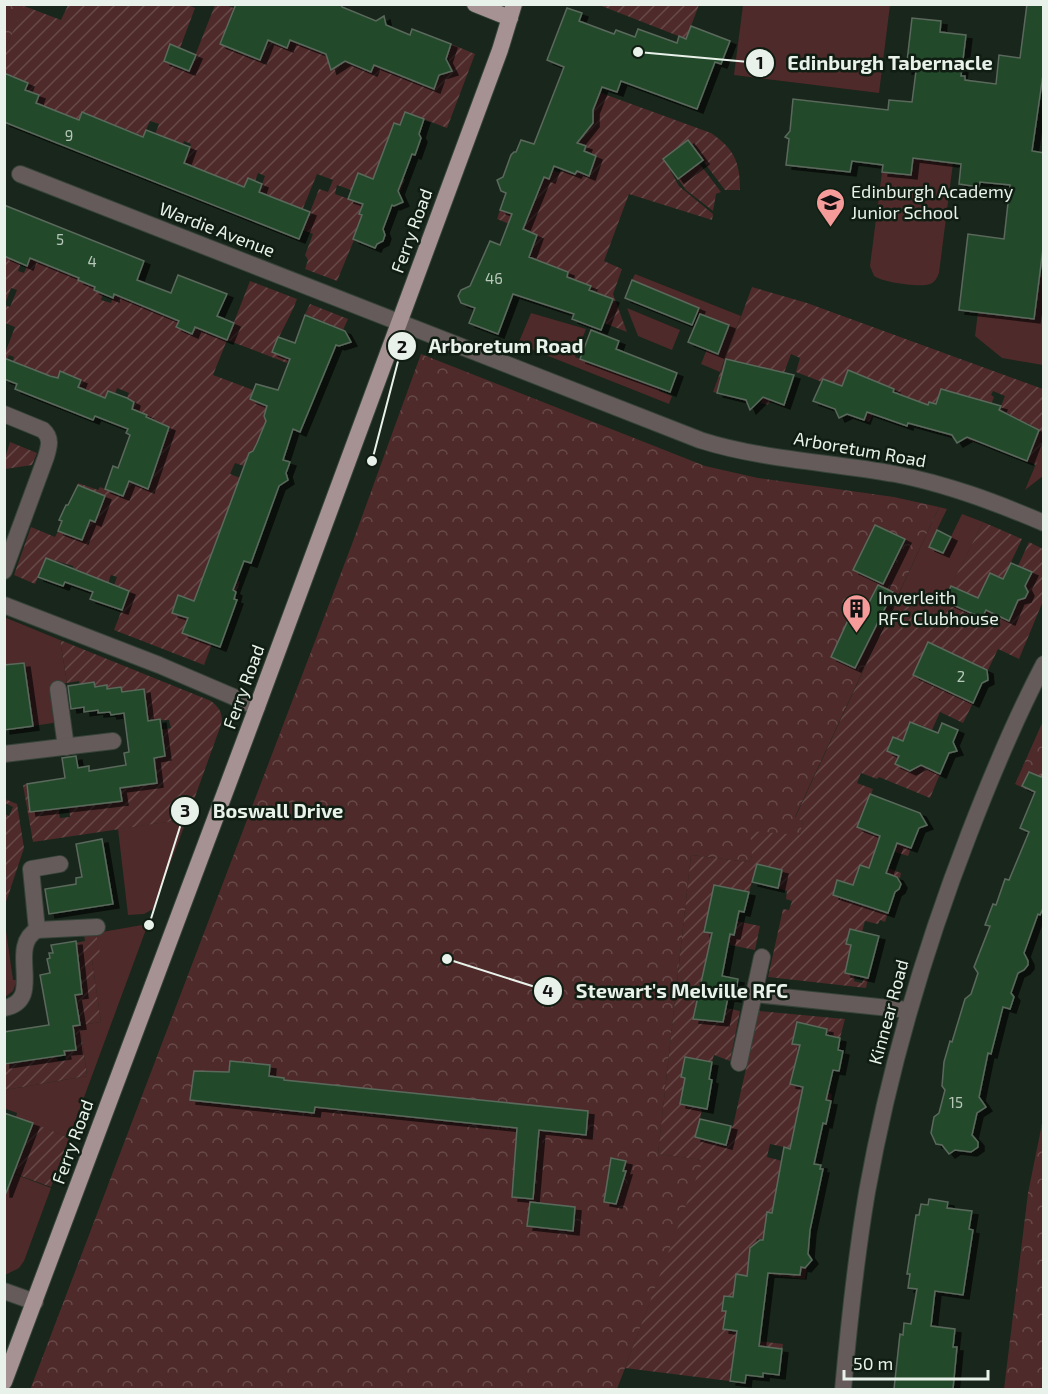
<svg xmlns="http://www.w3.org/2000/svg" width="1048" height="1394" viewBox="0 0 1048 1394" font-family="'Exo 2',sans-serif">
	<style>
		.grass { fill: #4e2a2a }
		.forest { fill: url(#forest-crowns) }
		.garden { fill: url(#garden-furrows) }
		.building { fill: #244a2b; stroke: #5a695c; stroke-width: 1.5; filter: url(#shadow) }
		.lines { fill: none; stroke-linecap: round; stroke-linejoin: round }
		.minor-casing { stroke: #364338; stroke-width: 18 }
		.primary-casing { stroke: #364338; stroke-width: 18 }
		.minor { stroke: #645b5a; stroke-width: 16 }
		.primary { stroke: #a69292; stroke-width: 16 }
		.labels { text-anchor: middle; stroke-width: 5; stroke-linejoin: round; paint-order: stroke }
		.number-label { font-size: 15px; fill: #b8c8ba }
		.poi-label { font-size: 18px; fill: #e9f2ea; stroke: #101d12; text-anchor: start }
		.street-label { font-size: 18px; fill: #e9f2ea; stroke: #101d12 }
		.leader { fill: none; stroke: #e9f2ea; stroke-width: 2 }
		.callout-dot { fill: #e9f2ea; stroke: #101d12; stroke-width: 2 }
		.mark-label { font-size: 18px; text-anchor: middle; font-weight: bold; fill: #111 }
		.callout-label { font-size: 20px; text-anchor: middle; font-weight: bold; fill: #e9f2ea; stroke: #101d12; stroke-width: 5; stroke-linejoin: round; paint-order: stroke }
	</style>
	<defs>
		<pattern id="forest-crowns" width="20" height="18" patternUnits="userSpaceOnUse" patternTransform="scale(1.5)"><rect width="20" height="18" fill="#4e2a2a"/><path d="M2 6a3 3 0 1 1 6 0M12 15a3 3 0 1 1 6 0" fill="none" stroke="#684949"/></pattern>
		<pattern id="garden-furrows" width="10" height="10" patternUnits="userSpaceOnUse" patternTransform="scale(1.5)"><rect width="10" height="10" fill="#4e2a2a"/><path d="M-1 1l2-2M0 10L10 0M9 11l2-2" fill="none" stroke="#684949"/></pattern>
		<filter id="shadow"><feDropShadow dx="6" dy="4" stdDeviation="0" flood-color="#0009"/></filter>
	</defs>
	<rect width="100%" height="100%" fill="#19261b"/>
	<g class="grass">
		<path d="M 743,5 L 890,5 L 879,93 L 734,75 Z"/>
		<path d="M 913,158 L 953,163 L 939,273 C 937,278 935,282 930,284 C 920,288 882,282 874,276 L 870,266 L 882,172 Z"/>
		<path d="M 1043,241 L 1043,365 L 1002,358 L 975,336 L 978,312 L 1034,318 Z"/>
		<path d="M 635,274 L 741,316 L 720,372 L 701,364 L 707,349 L 718,354 L 729,325 L 697,313 L 698,307 L 632,280 Z"/>
		<path d="M 627,308 L 680,330 L 672,350 L 638,336 Z"/>
		<path d="M 531,313 L 586,329 L 575,357 L 659,388 L 659,391 L 672,396 L 669,404 L 518,344 Z"/>
		<path d="M 1043,447 L 1043,476 L 1025,490 Z"/>
		<path d="M 939,507 L 947,509 L 929,546 L 943,553 L 962,514 L 983,522 L 935,619 L 896,600 Z"/>
		<path d="M 4,617 L 60,640 L 67,683 L 50,685 L 55,716 L 53,723 L 33,726 L 24,663 L 5,665 Z"/>
		<path d="M 187,819 L 153,909 L 144,914 L 128,915 L 118,829 Z"/>
		<path d="M 4,917 L 13,980 L 17,980 L 13,991 L 5,997 Z"/>
		<path d="M 148,924 L 69,1138 L 16,1117 L 17,1113 L 6,1109 L 5,1111 L 5,1090 L 87,1076 L 80,1025 L 101,1022 L 92,960 L 96,933 Z"/>
		<path d="M 4,1170 L 51,1188 L 24,1261 L 19,1268 L 5,1275 L 5,1194 L 11,1176 Z"/>
	</g>
	<g class="forest">
		<path d="M 5,5 L 25,5 L 5,50 Z"/>
		<path d="M 421,354 L 705,466 L 758,478 L 894,497 L 939,507 L 795,817 L 803,821 L 800,836 L 752,856 L 749,862 L 691,855 L 658,1154 L 704,1160 L 617,1389 L 30,1390 L 352,544 Z"/>
		<path d="M 1043,721 L 1043,797 L 1015,784 Z"/>
		<path d="M 1043,1119 L 1043,1389 L 1004,1389 L 1028,1193 Z"/>
	</g>
	<g class="garden">
		<path d="M 186,4 L 195,8 L 180,48 L 170,44 L 164,60 L 189,71 L 215,5 L 226,5 L 236,9 L 233,12 L 220,43 L 275,29 L 270,41 L 287,48 L 290,40 L 303,45 L 319,5 L 311,48 L 325,54 L 330,43 L 335,45 L 328,62 L 330,66 L 334,68 L 345,49 L 356,66 L 371,71 L 389,26 L 392,28 L 385,47 L 402,53 L 395,73 L 434,88 L 439,76 L 442,77 L 444,73 L 448,72 L 449,60 L 446,59 L 451,44 L 475,54 L 447,128 L 405,112 L 400,125 L 394,123 L 377,168 L 405,179 L 400,192 L 384,185 L 351,190 L 337,185 L 335,194 L 363,204 L 360,214 L 364,216 L 337,281 L 305,269 L 308,260 L 305,255 L 313,234 L 303,230 L 319,189 L 328,192 L 333,180 L 317,174 L 299,218 L 259,192 L 265,176 L 258,173 L 255,181 L 248,178 L 244,187 L 214,175 L 211,183 L 201,170 L 184,163 L 191,144 L 184,141 L 180,151 L 149,150 L 159,124 L 150,121 L 143,136 L 82,112 L 78,122 L 36,103 L 39,95 L 25,90 L 28,82 L 8,75 L 5,81 L 5,50 L 24,6 L 61,20 L 68,5 Z"/>
		<path d="M 599,5 L 699,5 L 686,39 Z"/>
		<path d="M 560,78 L 711,133 C 734,149 740,161 740,190 L 725,190 L 688,141 L 664,159 L 679,186 L 713,214 L 712,220 L 629,194 L 604,261 L 622,269 L 613,294 L 627,332 L 604,323 L 613,299 L 589,290 L 590,287 L 567,277 L 568,272 L 525,259 L 529,256 L 537,235 L 497,219 L 500,210 L 521,218 L 534,203 L 544,177 L 549,179 L 552,170 L 560,173 L 562,169 L 575,174 L 577,171 L 589,176 L 596,156 L 584,151 L 586,146 L 540,128 L 544,118 L 560,124 L 558,129 L 582,138 L 585,130 L 593,123 L 592,113 L 557,85 Z"/>
		<path d="M 699,163 L 721,192 L 716,194 L 713,211 L 686,190 L 678,179 Z"/>
		<path d="M 5,224 L 21,263 L 18,271 L 24,273 L 34,249 L 95,287 L 94,291 L 99,292 L 102,284 L 106,286 L 101,300 L 111,303 L 114,294 L 179,320 L 177,327 L 192,334 L 195,326 L 227,340 L 250,281 L 297,299 C 290,318 280,333 272,352 L 289,359 L 287,363 L 227,340 L 213,375 L 253,390 L 250,399 L 264,405 L 268,404 L 264,416 L 267,419 L 262,431 L 276,443 L 288,448 L 285,454 L 256,443 L 253,452 L 249,453 L 247,467 L 235,463 L 230,474 L 243,479 L 255,502 L 236,580 L 240,582 L 236,592 L 206,580 L 200,587 L 193,603 L 190,599 L 178,595 L 172,612 L 188,617 L 182,633 L 212,644 L 204,665 L 114,630 L 129,591 L 118,587 L 107,604 L 117,577 L 111,575 L 106,588 L 89,579 L 90,575 L 73,568 L 73,566 L 46,558 L 35,584 L 14,575 L 31,527 L 55,537 L 58,531 L 87,519 L 95,522 L 92,491 L 78,485 L 78,483 L 98,490 L 100,487 L 122,496 L 129,480 L 148,488 L 169,427 L 146,417 L 146,415 L 132,409 L 134,402 L 127,398 L 129,393 L 117,388 L 115,394 L 105,398 L 78,387 L 81,380 L 60,371 L 58,378 L 50,375 L 36,397 L 27,394 L 37,371 L 13,361 L 14,357 L 9,355 L 7,359 L 5,358 L 5,353 L 15,327 L 5,323 L 5,305 L 10,307 L 17,290 L 11,288 L 5,304 Z"/>
		<path d="M 752,287 L 807,303 L 1043,389 L 1043,447 L 1036,465 L 1027,461 L 1039,431 L 1033,428 L 1033,426 L 1027,423 L 1025,425 L 1008,418 L 1010,414 L 1002,412 L 997,416 L 1005,396 L 993,391 L 991,395 L 994,397 L 988,412 L 984,410 L 975,442 L 966,439 L 970,427 L 973,427 L 980,400 L 941,389 L 936,404 L 929,402 L 922,424 L 887,387 L 877,416 L 873,414 L 869,422 L 864,420 L 877,386 L 867,378 L 848,371 L 839,394 L 831,391 L 825,405 L 822,404 L 830,382 L 823,379 L 822,382 L 796,372 L 800,358 L 791,354 L 775,397 L 771,396 L 768,405 L 761,403 L 769,370 L 717,393 L 713,392 Z"/>
		<path d="M 310,304 L 348,319 L 343,330 L 305,314 Z"/>
		<path d="M 10,442 L 37,453 L 32,465 L 5,469 L 5,458 Z"/>
		<path d="M 983,522 L 1022,539 L 1003,579 L 990,573 L 978,599 L 982,618 L 986,610 L 1009,620 L 1019,598 L 1025,598 L 1028,592 L 1024,588 L 1031,572 L 1018,566 L 1029,542 L 1043,549 L 1043,601 L 1019,659 L 998,649 L 988,670 L 928,642 L 913,675 L 973,703 L 963,723 L 940,712 L 932,730 L 918,724 L 909,744 L 893,737 L 887,751 L 899,756 L 897,762 L 915,763 L 940,774 L 930,798 L 879,777 L 877,779 L 861,773 L 857,783 L 873,789 L 857,827 L 911,848 L 908,856 L 876,846 L 871,862 L 901,873 L 900,878 L 860,865 L 853,885 L 837,881 L 833,895 L 888,913 L 885,922 L 880,920 L 878,924 L 865,921 L 862,932 L 850,930 L 847,944 L 851,945 L 845,973 L 855,975 L 854,981 L 862,983 L 864,977 L 868,978 L 866,988 L 768,977 L 783,909 L 789,910 L 792,901 L 786,899 L 787,891 L 778,888 L 782,870 L 757,864 L 749,892 L 714,885 L 704,932 L 721,935 L 722,932 L 733,935 L 736,921 L 760,926 L 755,950 L 710,941 L 705,964 L 722,976 L 703,973 L 693,1018 L 723,1022 L 726,1008 L 740,1011 L 730,1061 L 714,1055 L 712,1062 L 685,1057 L 681,1077 L 685,1078 L 680,1104 L 702,1109 L 696,1137 L 727,1144 L 731,1126 L 733,1126 L 759,1011 L 845,1019 L 840,1038 L 826,1035 L 827,1029 L 793,1043 L 813,1048 L 808,1068 L 795,1065 L 790,1084 L 832,1094 L 831,1101 L 801,1095 L 793,1136 L 812,1153 L 770,1144 L 767,1157 L 782,1161 L 777,1185 L 793,1188 L 812,1218 L 767,1212 L 772,1241 L 757,1239 L 756,1245 L 750,1248 L 749,1256 C 763,1271 780,1273 800,1275 L 801,1267 L 807,1268 L 805,1279 L 765,1274 L 764,1278 L 736,1275 L 733,1297 L 723,1311 L 726,1311 L 723,1329 L 736,1330 L 757,1341 L 783,1344 L 782,1349 L 735,1343 L 732,1369 L 747,1371 L 746,1374 L 730,1372 L 729,1381 L 625,1368 L 703,1160 L 658,1154 L 691,855 L 749,862 L 752,856 L 750,831 L 800,835 L 803,821 L 795,818 L 896,600 L 935,619 L 943,603 L 951,607 L 960,590 L 951,586 Z"/>
		<path d="M 60,640 L 211,701 C 219,707 222,712 222,722 L 187,819 L 33,842 L 23,785 L 27,784 L 31,811 L 58,807 L 60,818 L 70,817 L 68,800 L 96,796 L 98,805 L 121,801 L 120,789 L 157,783 L 154,758 L 164,756 L 161,730 L 171,728 L 169,720 L 148,721 L 144,689 L 122,692 L 121,687 L 107,689 L 106,685 L 95,687 L 80,685 L 79,681 L 67,683 Z"/>
		<path d="M 5,799 L 17,804 L 24,848 L 5,905 L 5,814 L 9,816 L 13,807 L 5,803 Z"/>
		<path d="M 96,933 L 101,958 L 92,960 L 101,1022 L 80,1025 L 87,1076 L 5,1090 L 5,1064 L 48,1058 L 56,1053 L 58,1061 L 66,1060 L 64,1051 L 76,1050 L 73,1026 L 80,1025 L 70,964 L 79,962 L 76,943 L 85,941 L 84,935 Z"/>
		<path d="M 33,1123 L 69,1138 L 51,1187 L 13,1173 Z"/>
	</g>
	<g class="building">
		<path d="M 236,4 L 341,4 L 342,7 L 376,21 L 384,16 L 386,25 L 410,35 L 412,29 L 451,44 L 446,59 L 452,71 L 439,75 L 434,89 L 374,65 L 371,72 L 345,61 L 331,70 L 326,54 L 290,40 L 287,48 L 268,40 L 260,60 L 220,44 Z"/>
		<path d="M 1027,4 L 1044,4 L 1044,68 L 1032,151 L 1044,153 L 1044,241 L 1034,319 L 959,310 L 968,234 L 1004,239 L 1010,185 L 980,182 L 979,187 L 959,184 L 961,164 L 913,158 L 911,175 L 882,172 L 883,165 L 852,161 L 850,172 L 786,165 L 789,139 L 785,137 L 790,131 L 793,99 L 888,110 L 889,100 L 912,102 L 916,71 L 906,70 L 912,18 L 941,21 L 940,32 L 966,35 L 961,76 L 965,76 L 965,80 L 996,84 L 999,55 L 1020,58 Z"/>
		<path d="M 567,8 L 582,13 L 579,21 L 614,34 L 616,30 L 635,37 L 638,29 L 677,43 L 679,36 L 686,39 L 691,26 L 730,41 L 721,64 L 715,62 L 697,109 L 621,81 L 617,92 L 602,87 L 593,110 L 593,123 L 577,143 L 586,146 L 584,151 L 596,156 L 589,176 L 577,171 L 575,174 L 554,166 L 549,179 L 544,177 L 523,229 L 537,235 L 529,257 L 568,272 L 567,277 L 591,286 L 589,290 L 613,299 L 601,330 L 572,319 L 574,314 L 513,294 L 498,334 L 469,323 L 475,308 L 461,303 L 458,296 L 461,290 L 470,286 L 490,241 L 500,245 L 512,214 L 500,210 L 506,193 L 501,191 L 497,180 L 503,177 L 511,155 L 514,152 L 516,152 L 521,140 L 534,144 L 564,67 L 547,60 Z"/>
		<path d="M 170,44 L 196,55 L 189,71 L 164,61 Z"/>
		<path d="M 4,73 L 28,83 L 25,90 L 39,95 L 36,103 L 79,120 L 82,112 L 143,137 L 146,130 L 190,147 L 184,163 L 244,187 L 248,178 L 262,184 L 259,192 L 310,212 L 299,239 L 4,122 Z"/>
		<path d="M 405,112 L 424,119 L 419,134 L 421,138 L 415,155 L 412,154 L 398,191 L 403,202 L 394,206 L 392,205 L 383,229 L 385,235 L 383,241 L 377,244 L 375,248 L 353,239 L 362,215 L 359,214 L 363,204 L 348,199 L 358,173 L 373,179 L 394,123 L 400,125 Z"/>
		<path d="M 688,140 L 703,160 L 678,179 L 663,159 Z"/>
		<path d="M 4,205 L 144,261 L 137,280 L 171,293 L 178,275 L 227,294 L 217,316 L 234,323 L 227,340 L 195,327 L 192,334 L 176,327 L 179,321 L 114,294 L 113,298 L 94,290 L 95,287 L 78,280 L 79,278 L 30,258 L 27,266 L 4,256 Z"/>
		<path d="M 632,280 L 699,308 L 692,325 L 625,298 Z"/>
		<path d="M 700,314 L 729,325 L 718,354 L 688,342 Z"/>
		<path d="M 305,315 L 345,331 L 351,342 L 339,346 L 336,345 L 300,432 L 293,429 L 283,460 L 290,462 L 286,473 L 288,480 L 279,486 L 251,563 L 244,561 L 233,590 L 236,592 L 234,599 L 237,600 L 220,647 L 182,633 L 188,618 L 172,613 L 178,595 L 194,601 L 249,453 L 253,451 L 257,443 L 266,421 L 264,416 L 267,406 L 250,399 L 256,384 L 278,390 L 290,359 L 272,352 L 278,337 L 295,343 Z"/>
		<path d="M 591,330 L 619,341 L 616,349 L 677,373 L 670,392 L 580,359 Z"/>
		<path d="M 4,358 L 50,376 L 58,378 L 60,371 L 81,380 L 78,387 L 105,398 L 108,391 L 127,398 L 134,402 L 132,409 L 147,415 L 146,417 L 169,427 L 148,489 L 129,481 L 123,496 L 105,489 L 113,466 L 118,468 L 130,435 L 126,433 L 128,429 L 95,416 L 93,420 L 15,389 L 17,384 L 4,379 Z"/>
		<path d="M 726,359 L 794,375 L 784,405 L 763,397 L 750,410 L 746,400 L 717,393 Z"/>
		<path d="M 848,370 L 894,389 L 893,392 L 928,405 L 929,402 L 936,404 L 941,389 L 1001,406 L 999,410 L 1039,430 L 1027,461 L 967,437 L 957,443 L 952,435 L 908,423 L 907,426 L 867,412 L 864,420 L 847,414 L 839,418 L 835,409 L 813,401 L 823,379 L 842,386 Z"/>
		<path d="M 78,485 L 105,496 L 95,522 L 90,520 L 82,540 L 58,531 L 62,521 L 59,520 L 66,505 L 68,505 Z"/>
		<path d="M 875,525 L 905,539 L 883,584 L 853,570 Z"/>
		<path d="M 937,530 L 951,537 L 943,553 L 929,547 Z"/>
		<path d="M 46,558 L 129,591 L 122,610 L 90,599 L 93,592 L 65,582 L 63,586 L 38,577 Z"/>
		<path d="M 1011,563 L 1032,572 L 1025,586 L 1028,592 L 1025,598 L 1018,600 L 1009,621 L 986,610 L 982,618 L 944,601 L 951,586 L 978,598 L 990,573 L 1003,579 Z"/>
		<path d="M 878,585 L 893,592 L 855,668 L 831,657 L 850,616 L 853,617 L 857,608 L 864,612 Z"/>
		<path d="M 928,642 L 987,670 L 988,680 L 982,683 L 973,703 L 913,675 Z"/>
		<path d="M 24,663 L 33,726 L 4,730 L 4,665 Z"/>
		<path d="M 94,682 L 95,687 L 107,685 L 107,689 L 121,687 L 122,692 L 144,689 L 148,721 L 160,719 L 165,756 L 154,758 L 157,783 L 120,788 L 122,801 L 30,812 L 27,784 L 65,778 L 62,758 L 76,756 L 78,768 L 89,766 L 89,771 L 126,765 L 124,753 L 129,752 L 124,713 L 111,715 L 110,712 L 98,713 L 98,710 L 84,712 L 84,707 L 71,709 L 68,686 Z"/>
		<path d="M 910,722 L 938,733 L 942,723 L 958,730 L 953,742 L 957,751 L 949,753 L 940,774 L 921,765 L 910,771 L 895,764 L 899,756 L 887,751 L 893,737 L 903,741 Z"/>
		<path d="M 1029,772 L 1041,777 L 1044,772 L 1044,906 L 1040,915 L 1038,914 L 1024,953 L 1028,961 L 1028,965 L 1024,970 L 1018,973 L 1011,993 L 1014,997 L 1010,1009 L 1003,1007 L 991,1054 L 988,1053 L 979,1097 L 986,1107 L 977,1113 L 972,1135 L 978,1142 L 978,1147 L 971,1152 L 955,1150 L 949,1154 L 942,1145 L 936,1144 L 931,1133 L 934,1117 L 939,1113 L 945,1090 L 942,1086 L 944,1062 L 950,1041 L 952,1042 L 965,999 L 971,994 L 978,973 L 974,967 L 990,926 L 985,925 L 993,904 L 996,905 L 1005,879 L 1009,880 L 1029,832 L 1020,828 L 1035,792 L 1022,786 Z"/>
		<path d="M 870,794 L 920,813 L 927,825 L 919,828 L 911,848 L 897,843 L 886,873 L 897,877 L 901,884 L 899,889 L 895,892 L 888,913 L 833,895 L 837,880 L 853,885 L 860,865 L 869,868 L 880,836 L 857,827 Z"/>
		<path d="M 102,839 L 113,904 L 49,914 L 45,889 L 76,884 L 76,878 L 82,877 L 76,844 Z"/>
		<path d="M 757,864 L 782,870 L 778,888 L 752,882 Z"/>
		<path d="M 714,885 L 749,892 L 744,912 L 739,911 L 734,935 L 730,934 L 722,976 L 738,979 L 735,998 L 728,997 L 723,1022 L 693,1019 L 712,933 L 704,932 Z"/>
		<path d="M 850,929 L 879,936 L 868,978 L 845,973 L 851,945 L 846,944 Z"/>
		<path d="M 76,941 L 82,994 L 75,995 L 80,1025 L 73,1026 L 76,1050 L 64,1051 L 65,1055 L 4,1064 L 4,1032 L 49,1025 L 40,975 L 50,973 L 47,959 L 50,958 L 49,953 L 53,953 L 51,945 Z"/>
		<path d="M 797,1022 L 827,1029 L 826,1035 L 840,1038 L 838,1050 L 843,1051 L 839,1071 L 833,1070 L 826,1100 L 831,1101 L 826,1124 L 823,1123 L 814,1164 L 821,1165 L 820,1169 L 823,1169 L 810,1230 L 808,1254 L 812,1260 L 805,1268 L 801,1267 L 800,1275 L 768,1273 L 759,1346 L 782,1349 L 779,1375 L 763,1373 L 763,1377 L 746,1375 L 745,1383 L 730,1381 L 737,1331 L 723,1329 L 726,1311 L 722,1311 L 724,1296 L 733,1297 L 736,1274 L 747,1276 L 750,1248 L 760,1240 L 763,1240 L 767,1212 L 772,1213 L 784,1147 L 790,1149 L 803,1087 L 790,1084 L 800,1045 L 792,1044 Z"/>
		<path d="M 685,1057 L 712,1062 L 709,1079 L 712,1080 L 707,1109 L 680,1104 L 685,1078 L 681,1077 Z"/>
		<path d="M 230,1061 L 270,1065 L 269,1076 L 284,1078 L 284,1080 L 588,1111 L 586,1135 L 539,1130 L 533,1199 L 512,1197 L 517,1128 L 315,1107 L 314,1113 L 190,1100 L 194,1071 L 229,1072 Z"/>
		<path d="M 4,1113 L 33,1123 L 6,1193 L 4,1193 Z"/>
		<path d="M 700,1119 L 731,1126 L 726,1145 L 695,1137 Z"/>
		<path d="M 611,1158 L 626,1161 L 623,1171 L 626,1171 L 616,1204 L 604,1202 Z"/>
		<path d="M 929,1199 L 948,1202 L 947,1208 L 972,1211 L 969,1229 L 973,1230 L 963,1295 L 935,1291 L 931,1326 L 955,1329 L 953,1347 L 957,1347 L 953,1389 L 894,1389 L 900,1334 L 903,1335 L 904,1323 L 911,1324 L 917,1289 L 908,1288 L 910,1274 L 907,1274 L 916,1215 L 919,1215 L 921,1204 L 928,1205 Z"/>
		<path d="M 530,1202 L 575,1207 L 573,1231 L 527,1226 Z"/>
	</g>
	<g class="lines">
		<defs>
			<g id="minor">
				<path d="M 20,174 L 700,440 C 763,460 830,462 895,474 C 947,484 995,502 1044,523"/>
				<path d="M 4,414 L 43,430 C 52,438 49,447 46,457 L 4,571"/>
				<path d="M 4,605 L 159,665 L 257,707"/>
				<path d="M 58,689 L 66,747"/>
				<path d="M 4,754 L 113,741"/>
				<path d="M 37,930 L 97,927"/>
				<path d="M 754,994 L 908,1010"/>
				<path d="M 4,1008 C 46,1001 6,947 37,930 L 31,869 L 60,864"/>
				<path d="M 739,1063 L 762,957"/>
				<path d="M 4,1291 L 35,1302"/>
				<path d="M 843,1390 C 849,1323 856,1257 867,1192 C 889,1069 924,950 969,834 C 991,777 1015,719 1044,664"/>
			</g>
			<g id="primary">
				<path d="M 475,4 L 510,18"/>
				<path d="M 4,1382 L 257,707 L 500,50 L 514,4"/>
			</g>
		</defs>
		<use href="#minor" class="minor-casing"/>
		<use href="#primary" class="primary-casing"/>
		<use href="#minor" class="minor"/>
		<use href="#primary" class="primary"/>
	</g>
	<defs>
		<symbol id="school-pin" viewBox="-11 -11 22 30"><path d="M0 17L-7.5 6A9.5 9.5 0 1 1 7.5 6Z" fill="#f59b9a" stroke="#101d12"/><path d="M0-5L7-2L0 1L-7-2ZM-4 1L0 2.5L4 1V4Q0 6-4 4Z" fill="#111"/></symbol>
		<symbol id="building-pin" viewBox="-11 -11 22 30"><path d="M0 17L-7.5 6A9.5 9.5 0 1 1 7.5 6Z" fill="#f59b9a" stroke="#101d12"/><path d="M-4-6H4V6H1V3H-1V6H-4ZM-2.5-4.3h1.7v1.8h-1.7ZM.8-4.3h1.7v1.8H.8ZM-2.5-1h1.7V.8h-1.7ZM.8-1h1.7V.8H.8Z" fill="#111"/></symbol>
	</defs>
	<g fill-rule="evenodd">
		<use href="#school-pin" x="814" y="186" width="33" height="45"/>
		<use href="#building-pin" x="840" y="592" width="33" height="45"/>
	</g>
	<g class="labels">
		<g class="number-label">
			<text x="69" y="141">9</text>
			<text x="60" y="245">5</text>
			<text x="92" y="267">4</text>
			<text x="494" y="284">46</text>
			<text x="961" y="682">2</text>
			<text x="956" y="1108">15</text>
		</g>
		<g class="poi-label">
			<text x="851" y="198">Edinburgh Academy<tspan x="851" dy="21">Junior School</tspan></text>
			<text x="878" y="604">Inverleith<tspan x="878" dy="21">RFC Clubhouse</tspan></text>
		</g>
		<g class="street-label">
			<text transform="translate(217 230) rotate(21)" y="6">Wardie Avenue</text>
			<text transform="translate(412 231) rotate(-70)" y="6">Ferry Road</text>
			<text transform="translate(860 450) rotate(10)" y="6">Arboretum Road</text>
			<text transform="translate(244 687) rotate(-70)" y="6">Ferry Road</text>
			<text transform="translate(889 1012) rotate(-75)" y="6">Kinnear Road</text>
			<text transform="translate(73 1142) rotate(-70)" y="6">Ferry Road</text>
		</g>
	</g>
	<path class="leader" d="M638 52L760 63M372 461L402 346M149 925L185 811M447 959L548 991"/>
	<g class="callout-dot">
		<circle cx="638" cy="52" r="6"/>
		<circle cx="372" cy="461" r="6"/>
		<circle cx="149" cy="925" r="6"/>
		<circle cx="447" cy="959" r="6"/>
		<circle cx="760" cy="63" r="15"/>
		<circle cx="402" cy="346" r="15"/>
		<circle cx="185" cy="811" r="15"/>
		<circle cx="548" cy="991" r="15"/>
	</g>
	<g class="mark-label">
		<text x="760" y="69">1</text>
		<text x="402" y="353">2</text>
		<text x="185" y="817">3</text>
		<text x="548" y="997">4</text>
	</g>
	<g class="callout-label">
		<text x="890" y="70">Edinburgh Tabernacle</text>
		<text x="506" y="353">Arboretum Road</text>
		<text x="278" y="818">Boswall Drive</text>
		<text x="682" y="998">Stewart's Melville RFC</text>
	</g>
	<rect width="1048" height="1394" fill="none" stroke="#e9f2ea" stroke-width="12"/>
	<path d="M844 1370v9h144v-9" fill="none" stroke="#e9f2ea" stroke-width="3"/>
	<text x="853" y="1370" font-size="18" fill="#e9f2ea" stroke="#101d12" stroke-width="4.5" paint-order="stroke">50 m</text>
</svg>
